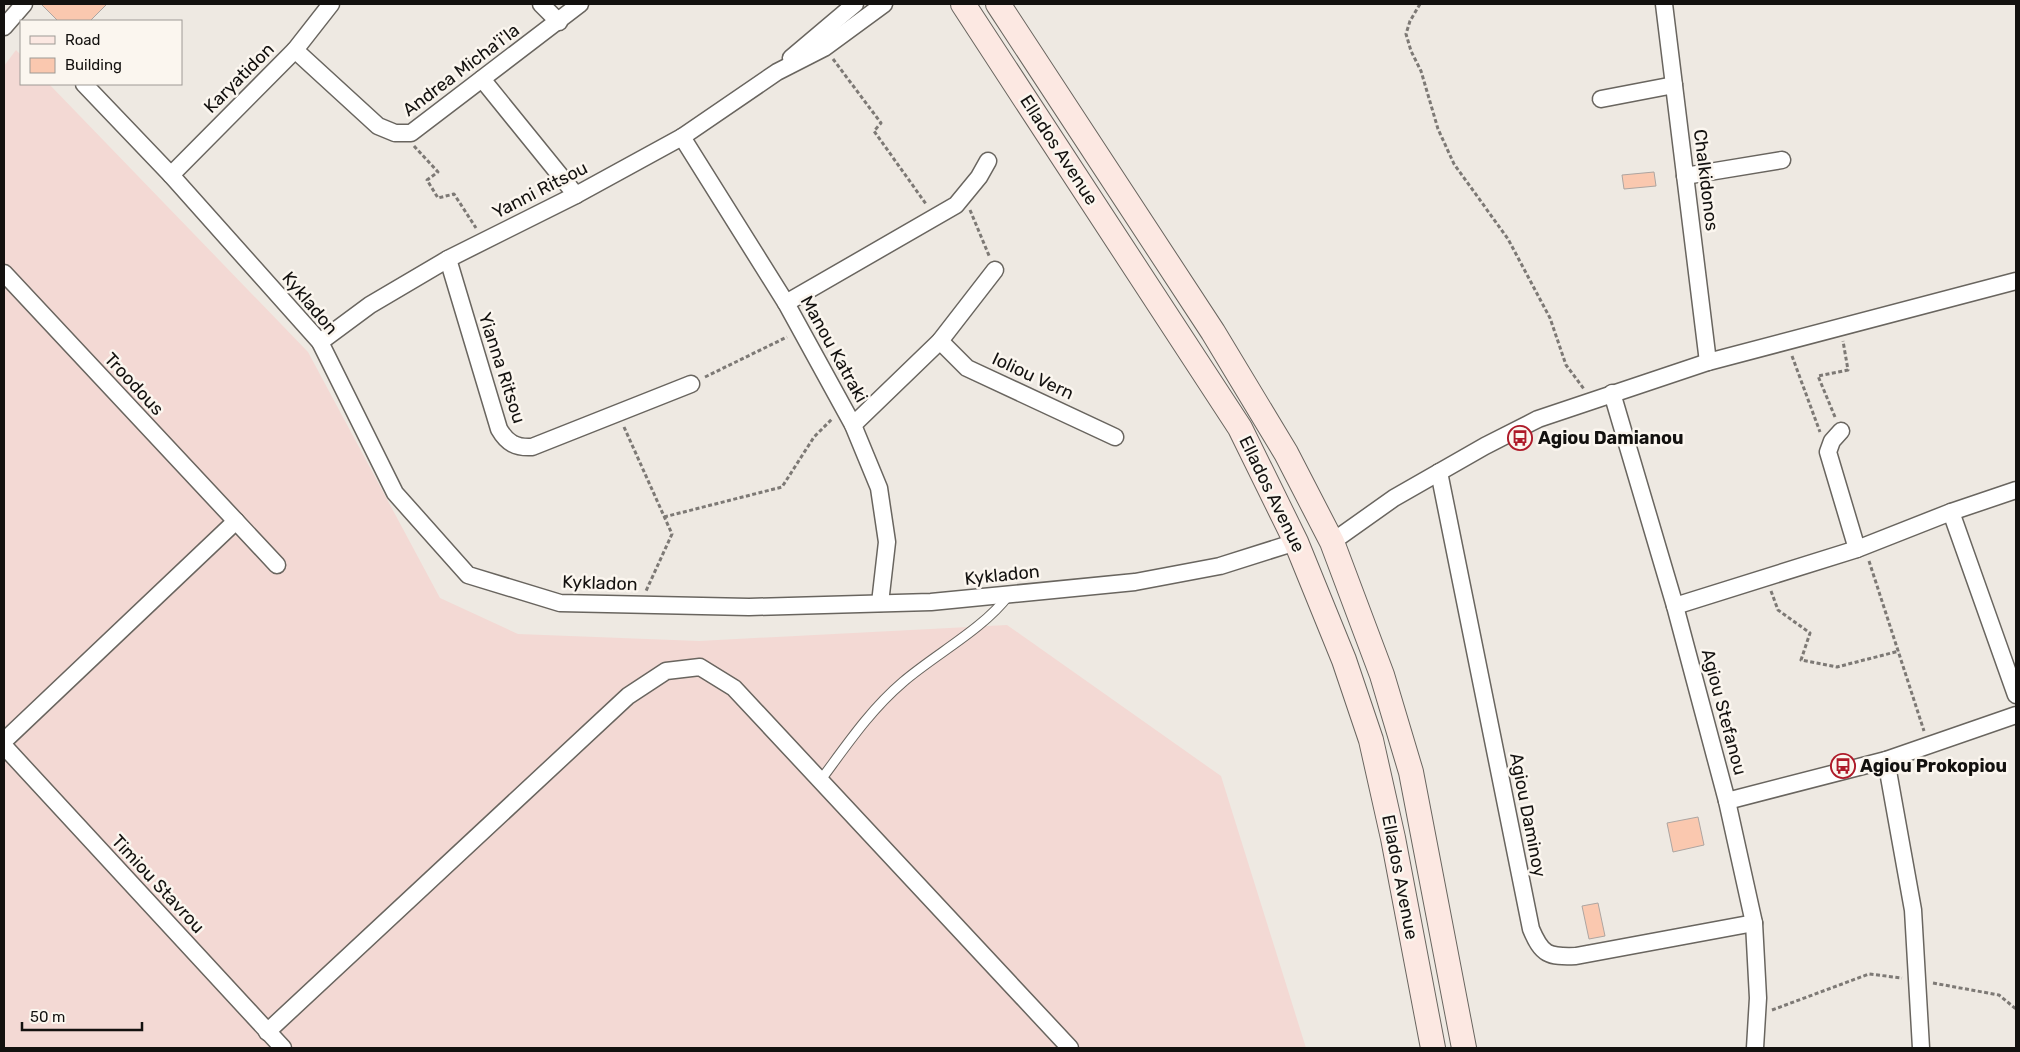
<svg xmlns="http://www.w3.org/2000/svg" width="2020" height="1052" viewBox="0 0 2020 1052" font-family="Rubik,sans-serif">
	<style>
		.industrial { fill: #f3d9d4 }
		.building { fill: #fac8af; stroke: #ada5a1 }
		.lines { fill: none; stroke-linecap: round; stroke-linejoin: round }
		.lane-casing { stroke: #69655f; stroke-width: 11 }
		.street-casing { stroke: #69655f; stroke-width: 19 }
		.secondary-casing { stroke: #69655f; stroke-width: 26 }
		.path { stroke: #7d7975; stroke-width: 3; stroke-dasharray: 4 2.5; stroke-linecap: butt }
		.lane { stroke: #fff; stroke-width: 9 }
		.street { stroke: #fff; stroke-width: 16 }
		.secondary { stroke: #fce8e2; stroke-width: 24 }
		.labels { text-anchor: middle; stroke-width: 5; stroke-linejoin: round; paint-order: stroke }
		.street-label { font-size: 18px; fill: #13110f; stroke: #fbf6ef }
		.poi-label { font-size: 18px; font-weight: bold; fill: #13110f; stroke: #fbf6ef; text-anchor: start }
	</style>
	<rect width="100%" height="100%" fill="#eee9e2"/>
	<path class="industrial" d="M 16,50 L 21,55 L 21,84 L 49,84 L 308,352 L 440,598 L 518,634 L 699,641 L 1007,625 L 1221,776 L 1306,1048 L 4,1048 L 4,66 Z"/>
	<g class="building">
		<path d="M 41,4 L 107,4 L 90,21 L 58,21 Z"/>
		<path d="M 1654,172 L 1656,186 L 1624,189 L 1622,175 Z"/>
		<path d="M 1698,817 L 1704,845 L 1673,852 L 1667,823 Z"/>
		<path d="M 1598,903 L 1605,936 L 1589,939 L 1582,906 Z"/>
	</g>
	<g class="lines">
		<defs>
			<path id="lane" d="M 820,781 C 846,746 870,710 903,682 C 937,653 982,630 1009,595"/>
			<g id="street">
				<path d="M 541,4 L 559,22"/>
				<path d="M 1664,4 L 1708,362"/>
				<path d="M 4,27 L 24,4"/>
				<path d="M 295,50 L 378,126 L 395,133 L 411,133 L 580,4"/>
				<path d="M 791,58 L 855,4"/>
				<path d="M 482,79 L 576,195"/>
				<path d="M 84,84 L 171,175 L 320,342 L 395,493 L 468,575 L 560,603 L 749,607 L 931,602 L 1135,582 L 1220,566 L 1296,542"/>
				<path d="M 1601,99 L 1674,85"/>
				<path d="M 682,137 L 786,303 L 853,425 L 879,488 L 887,542 L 880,603"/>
				<path d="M 171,175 L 295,50 L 331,4"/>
				<path d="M 1685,176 L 1782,160"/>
				<path d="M 448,259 L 499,429 C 507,443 516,448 532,447 L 691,384"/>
				<path d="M 4,273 L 277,565"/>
				<path d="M 786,303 L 956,205 L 979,177 L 988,161"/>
				<path d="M 940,341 L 967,368 L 1115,437"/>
				<path d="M 320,342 L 370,305 L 448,259 L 576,195 L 682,137 L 777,72 L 824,48 L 884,4"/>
				<path d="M 1612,393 L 1675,606 L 1727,801 L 1754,923 L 1758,998 L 1755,1048"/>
				<path d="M 853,425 L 940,341 L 995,270"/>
				<path d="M 1841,431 L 1832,441 L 1828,452 L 1857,549"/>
				<path d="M 1439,472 L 1531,929 C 1542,955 1548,957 1576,956 L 1754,923"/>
				<path d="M 1951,512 L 2016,695"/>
				<path d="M 1332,542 L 1394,498 L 1485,446 L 1538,419 L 1708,362 L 2016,281"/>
				<path d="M 1675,606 L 1857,549 L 1951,512 L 2016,490"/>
				<path d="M 4,741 L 236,521"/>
				<path d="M 4,746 L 283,1048"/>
				<path d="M 1886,760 L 1913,910 L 1921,1048"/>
				<path d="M 1727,801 L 1886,760 L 2016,715"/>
				<path d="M 267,1032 L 628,696 L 666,671 L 700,667 L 734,688 L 1070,1048"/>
			</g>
			<g id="secondary">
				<path d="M 963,4 L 1240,428 L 1296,542 L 1344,660 L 1371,740 L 1393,838 L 1433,1048"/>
				<path d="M 998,4 L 1213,332 L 1286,453 L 1332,542 L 1382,675 L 1411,772 L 1464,1048"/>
			</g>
		</defs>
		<use href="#lane" class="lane-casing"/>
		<use href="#street" class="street-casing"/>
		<use href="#secondary" class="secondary-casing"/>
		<g class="path">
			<path d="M 1420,4 L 1410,21 L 1406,34 L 1411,51 L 1421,71 L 1438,129 L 1454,164 L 1508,239 L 1550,318 L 1566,365 L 1584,389"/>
			<path d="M 833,59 L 881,123 L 874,131 L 926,204"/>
			<path d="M 414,146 L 438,172 L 427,180 L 438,198 L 454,194 L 476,228"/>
			<path d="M 970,210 L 990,258"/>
			<path d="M 1792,356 L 1820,432"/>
			<path d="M 705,377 L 787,337"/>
			<path d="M 1835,417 L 1818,376 L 1848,370 L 1843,341"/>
			<path d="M 624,427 L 672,534 L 646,591"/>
			<path d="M 664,517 L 782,487 L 814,437 L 832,419"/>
			<path d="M 1869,561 L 1924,731"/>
			<path d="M 1771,591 L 1778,610 L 1810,633 L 1801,660 L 1837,667 L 1899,651"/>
			<path d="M 1933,983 L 1999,995 L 2016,1009"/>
			<path d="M 1772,1010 L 1869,974 L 1902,978"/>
		</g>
		<use href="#lane" class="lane"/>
		<use href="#street" class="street"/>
		<use href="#secondary" class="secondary"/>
	</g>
	<defs>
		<symbol id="bus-ring" viewBox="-11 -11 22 22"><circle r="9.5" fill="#fbf6ef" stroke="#ae1a29" stroke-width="1.5"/><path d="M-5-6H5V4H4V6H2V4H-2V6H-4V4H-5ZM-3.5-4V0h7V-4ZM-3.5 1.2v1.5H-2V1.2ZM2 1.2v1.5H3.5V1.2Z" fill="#ae1a29"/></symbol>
	</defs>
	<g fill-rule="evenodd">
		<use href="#bus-ring" x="1506" y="424" width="28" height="28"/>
		<use href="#bus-ring" x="1829" y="752" width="28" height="28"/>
	</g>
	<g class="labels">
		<g class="street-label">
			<text transform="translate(461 70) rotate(-37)" y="6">Andrea Micha'i'la</text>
			<text transform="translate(239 78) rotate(-45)" y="6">Karyatidon</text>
			<text transform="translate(1059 150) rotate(57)" y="6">Ellados Avenue</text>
			<text transform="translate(1706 180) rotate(83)" y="6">Chalkidonos</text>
			<text transform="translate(540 190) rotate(-27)" y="6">Yanni Ritsou</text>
			<text transform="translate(310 303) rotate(50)" y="6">Kykladon</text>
			<text transform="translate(834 349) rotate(61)" y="6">Manou Katraki</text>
			<text transform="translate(502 368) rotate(72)" y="6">Yianna Ritsou</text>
			<text transform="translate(1033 376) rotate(25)" y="6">Ioliou Vern</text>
			<text transform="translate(134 384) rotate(47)" y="6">Troodous</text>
			<text transform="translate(1272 494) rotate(64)" y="6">Ellados Avenue</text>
			<text transform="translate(1002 575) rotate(-6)" y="6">Kykladon</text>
			<text transform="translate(600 583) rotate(2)" y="6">Kykladon</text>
			<text transform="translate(1724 712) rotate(75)" y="6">Agiou Stefanou</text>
			<text transform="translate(1528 815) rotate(79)" y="6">Agiou Daminoy</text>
			<text transform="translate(1400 877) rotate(79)" y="6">Ellados Avenue</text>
			<text transform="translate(158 884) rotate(47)" y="6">Timiou Stavrou</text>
		</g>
		<g class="poi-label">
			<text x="1538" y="444">Agiou Damianou</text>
			<text x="1860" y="772">Agiou Prokopiou</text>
		</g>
	</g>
	<rect width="2020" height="1052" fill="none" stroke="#13110f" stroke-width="10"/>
	<rect x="20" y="20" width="162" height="65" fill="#fbf6ef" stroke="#9e9a95"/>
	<rect x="30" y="36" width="25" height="8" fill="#fce8e2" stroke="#9e9a95"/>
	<text x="65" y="45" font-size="15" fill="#13110f">Road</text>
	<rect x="30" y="58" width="25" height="15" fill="#fac8af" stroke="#9e9a95"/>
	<text x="65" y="70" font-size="15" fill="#13110f">Building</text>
	<path d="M22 1022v8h120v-8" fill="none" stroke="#13110f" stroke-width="2.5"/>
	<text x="30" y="1022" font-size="15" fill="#13110f" stroke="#fbf6ef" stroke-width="4" paint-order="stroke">50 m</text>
</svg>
